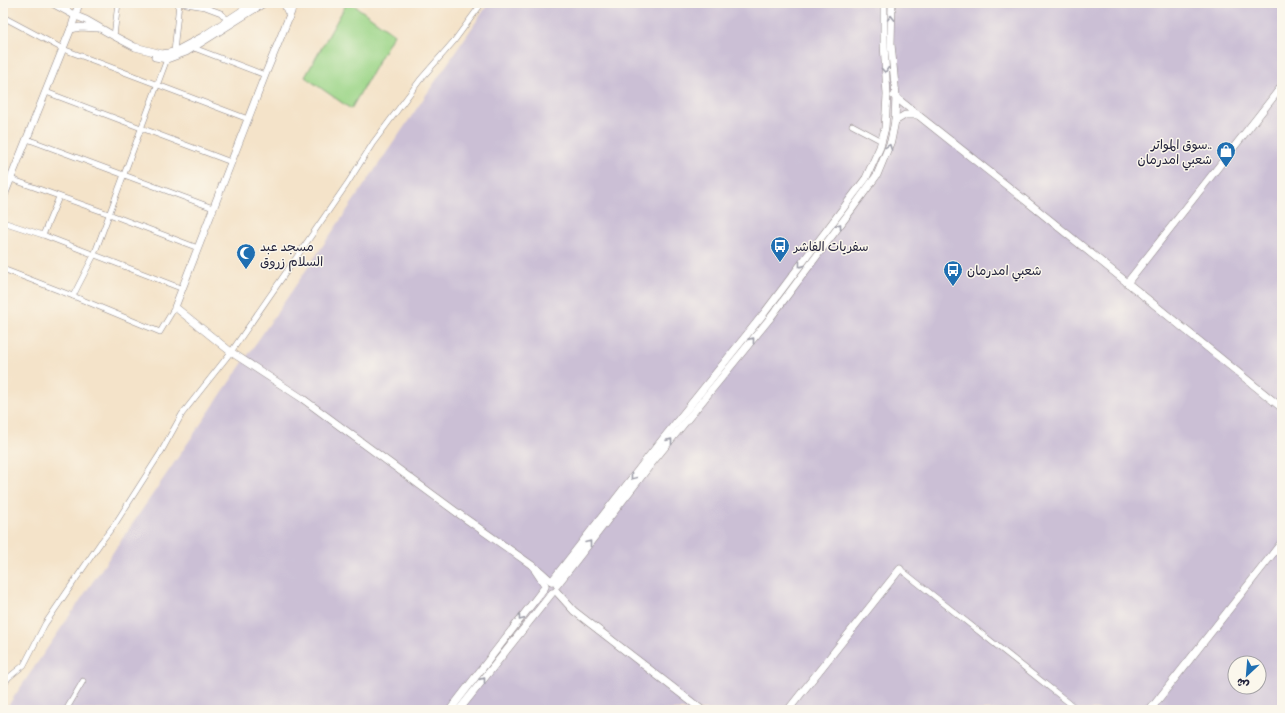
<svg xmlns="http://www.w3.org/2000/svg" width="1285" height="713" viewBox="0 0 1285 713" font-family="Dekko,'Playpen Sans Arabic',sans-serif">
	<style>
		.industrial { fill: #cbbfd5; fill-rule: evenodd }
		.green { fill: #9dd689; stroke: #607c62 }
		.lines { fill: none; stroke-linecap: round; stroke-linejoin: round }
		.street-casing { stroke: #8b8282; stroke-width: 6 }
		.secondary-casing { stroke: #8b8282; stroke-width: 8 }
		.street { stroke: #fff; stroke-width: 5 }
		.secondary { stroke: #fff; stroke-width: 7 }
		.oneway { stroke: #9c9ca7 }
		.labels { text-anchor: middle; stroke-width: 3; stroke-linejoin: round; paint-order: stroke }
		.poi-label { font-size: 13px; fill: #22223b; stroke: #fbf7ec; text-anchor: start }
	</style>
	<rect width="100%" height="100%" fill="#fbf7ec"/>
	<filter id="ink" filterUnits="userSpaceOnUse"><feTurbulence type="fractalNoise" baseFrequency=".025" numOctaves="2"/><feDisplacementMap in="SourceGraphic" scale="8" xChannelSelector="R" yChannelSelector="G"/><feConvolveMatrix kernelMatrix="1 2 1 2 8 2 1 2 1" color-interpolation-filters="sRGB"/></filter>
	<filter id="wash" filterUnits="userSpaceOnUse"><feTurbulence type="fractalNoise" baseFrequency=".012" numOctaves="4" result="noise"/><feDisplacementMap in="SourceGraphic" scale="16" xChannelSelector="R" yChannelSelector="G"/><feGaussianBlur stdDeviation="0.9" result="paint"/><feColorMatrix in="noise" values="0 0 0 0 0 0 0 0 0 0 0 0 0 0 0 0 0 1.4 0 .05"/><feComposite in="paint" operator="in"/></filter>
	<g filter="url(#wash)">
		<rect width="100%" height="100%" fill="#f4e3c9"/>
		<path class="industrial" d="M 489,3 L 1282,3 L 1282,710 L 5,710 ZM 1235,663 L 1259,663 L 1259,687 L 1235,687 Z"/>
		<path class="green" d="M 347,3 L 351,3 L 394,34 L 351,109 L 305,77 Z"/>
	</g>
	<g filter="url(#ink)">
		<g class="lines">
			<defs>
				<g id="street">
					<path d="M 180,3 L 205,7 L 221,13 L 229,22"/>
					<path d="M 3,17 L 63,49 L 248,119"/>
					<path d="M 114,36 L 118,3"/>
					<path d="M 194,48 L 265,75"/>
					<path d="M 174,52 L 179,3"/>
					<path d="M 46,92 L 231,162"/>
					<path d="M 852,125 L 882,141"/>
					<path d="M 27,139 L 213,208"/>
					<path d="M 11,179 L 109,214 L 198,248"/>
					<path d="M 3,222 L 43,235 L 183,289"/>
					<path d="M 43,235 L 59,197"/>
					<path d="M 3,269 L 73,296 L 160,332 L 175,307"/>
					<path d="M 73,296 L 94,255 L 167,59"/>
					<path d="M 900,569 L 1078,710"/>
					<path d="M 3,687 L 8,678 L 24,665 L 45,624 L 101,542 L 115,524 L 161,452 L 182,414 L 231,352 L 347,184 L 373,143 L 420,80 L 454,41 L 482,3"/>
					<path d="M 66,710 L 83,681"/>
				</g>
				<g id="secondary">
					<path d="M 52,3 L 76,16 L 86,20 L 114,36 L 135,47 L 162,54 L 174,52 L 202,37 L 254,3"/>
					<path d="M 284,3 L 288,12"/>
					<path d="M 293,3 L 291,12 L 265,75 L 175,307 L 231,352 L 303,399 L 459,514 L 540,571 L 551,581"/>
					<path d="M 71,29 L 80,27 L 98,28"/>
					<path d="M 155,57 L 167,59 L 186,52 L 264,3"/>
					<path d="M 894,96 L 1035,208 L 1282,408"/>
					<path d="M 895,121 L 905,115 L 918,115"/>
					<path d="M 3,198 L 72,26 L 79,3"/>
					<path d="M 1127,283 L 1282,86"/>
					<path d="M 535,570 L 545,585"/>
					<path d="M 552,581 L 646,460 L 765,312 L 866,178 L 880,147 L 885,128 L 887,95 L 884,43 L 884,3"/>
					<path d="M 557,585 L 651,464 L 771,317 L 852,209 L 877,175 L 891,141 L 895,121 L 896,96 L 891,44 L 892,3"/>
					<path d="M 556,591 L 574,611 L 702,710"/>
					<path d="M 450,710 L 545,587"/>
					<path d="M 459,710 L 552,593"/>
					<path d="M 788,710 L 900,569"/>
					<path d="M 1150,710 L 1282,542"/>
				</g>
			</defs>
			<use href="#street" class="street-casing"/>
			<use href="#secondary" class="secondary-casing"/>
			<use href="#street" class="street"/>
			<use href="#secondary" class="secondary"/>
		</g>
		<defs><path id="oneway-chevron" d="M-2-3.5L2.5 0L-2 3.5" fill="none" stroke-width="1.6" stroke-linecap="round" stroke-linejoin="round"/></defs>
		<g class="oneway">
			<use href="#oneway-chevron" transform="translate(891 18) rotate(-89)"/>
			<use href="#oneway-chevron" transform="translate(885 70) rotate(85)"/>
			<use href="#oneway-chevron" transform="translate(889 147) rotate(-70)"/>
			<use href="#oneway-chevron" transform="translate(839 226) rotate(-53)"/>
			<use href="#oneway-chevron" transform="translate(801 265) rotate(128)"/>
			<use href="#oneway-chevron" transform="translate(752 340) rotate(-51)"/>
			<use href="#oneway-chevron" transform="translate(670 441) rotate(-51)"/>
			<use href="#oneway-chevron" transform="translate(633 477) rotate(128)"/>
			<use href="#oneway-chevron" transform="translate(589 543) rotate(-52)"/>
			<use href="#oneway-chevron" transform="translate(521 618) rotate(127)"/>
			<use href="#oneway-chevron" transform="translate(483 680) rotate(-51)"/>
		</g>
	</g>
	<defs>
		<symbol id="shop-pin" viewBox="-11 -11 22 30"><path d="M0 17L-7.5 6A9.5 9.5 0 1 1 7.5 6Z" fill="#1f6fb2" stroke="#fbf7ec"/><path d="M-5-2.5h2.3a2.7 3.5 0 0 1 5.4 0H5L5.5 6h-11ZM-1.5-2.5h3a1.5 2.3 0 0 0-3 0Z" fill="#fff"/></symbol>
		<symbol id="bus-pin" viewBox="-11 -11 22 30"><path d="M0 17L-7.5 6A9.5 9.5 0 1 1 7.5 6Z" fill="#1f6fb2" stroke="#fbf7ec"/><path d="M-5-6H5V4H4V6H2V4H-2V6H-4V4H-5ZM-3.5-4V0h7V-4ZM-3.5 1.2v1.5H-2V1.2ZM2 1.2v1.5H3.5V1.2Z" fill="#fff"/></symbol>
		<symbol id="mosque-pin" viewBox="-11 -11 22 30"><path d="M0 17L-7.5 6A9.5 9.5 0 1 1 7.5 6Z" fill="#1f6fb2" stroke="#fbf7ec"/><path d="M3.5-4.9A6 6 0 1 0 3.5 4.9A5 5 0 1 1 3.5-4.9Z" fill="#fff"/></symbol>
	</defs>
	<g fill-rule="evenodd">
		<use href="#shop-pin" x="1215" y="140" width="22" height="30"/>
		<use href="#bus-pin" x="769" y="235" width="22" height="30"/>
		<use href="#mosque-pin" x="235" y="242" width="22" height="30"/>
		<use href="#bus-pin" x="942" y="259" width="22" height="30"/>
	</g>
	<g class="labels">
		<g class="poi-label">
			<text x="1212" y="149" text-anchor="end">سوق المواتر..<tspan x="1212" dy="15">شعبي امدرمان</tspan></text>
			<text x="260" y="251">مسجد عبد<tspan x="260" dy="15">السلام زروق</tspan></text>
			<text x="794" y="251">سفريات الفاشر</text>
			<text x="967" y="275">شعبي امدرمان</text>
		</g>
	</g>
	<rect width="1285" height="713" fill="none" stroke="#fbf7ec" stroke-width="16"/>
	<g transform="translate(1247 675) rotate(206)"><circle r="19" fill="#fbf7ec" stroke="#a4a2a5"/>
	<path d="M0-3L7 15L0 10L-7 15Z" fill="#1f6fb2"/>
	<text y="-6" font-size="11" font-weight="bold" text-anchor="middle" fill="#22223b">ش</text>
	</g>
</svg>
